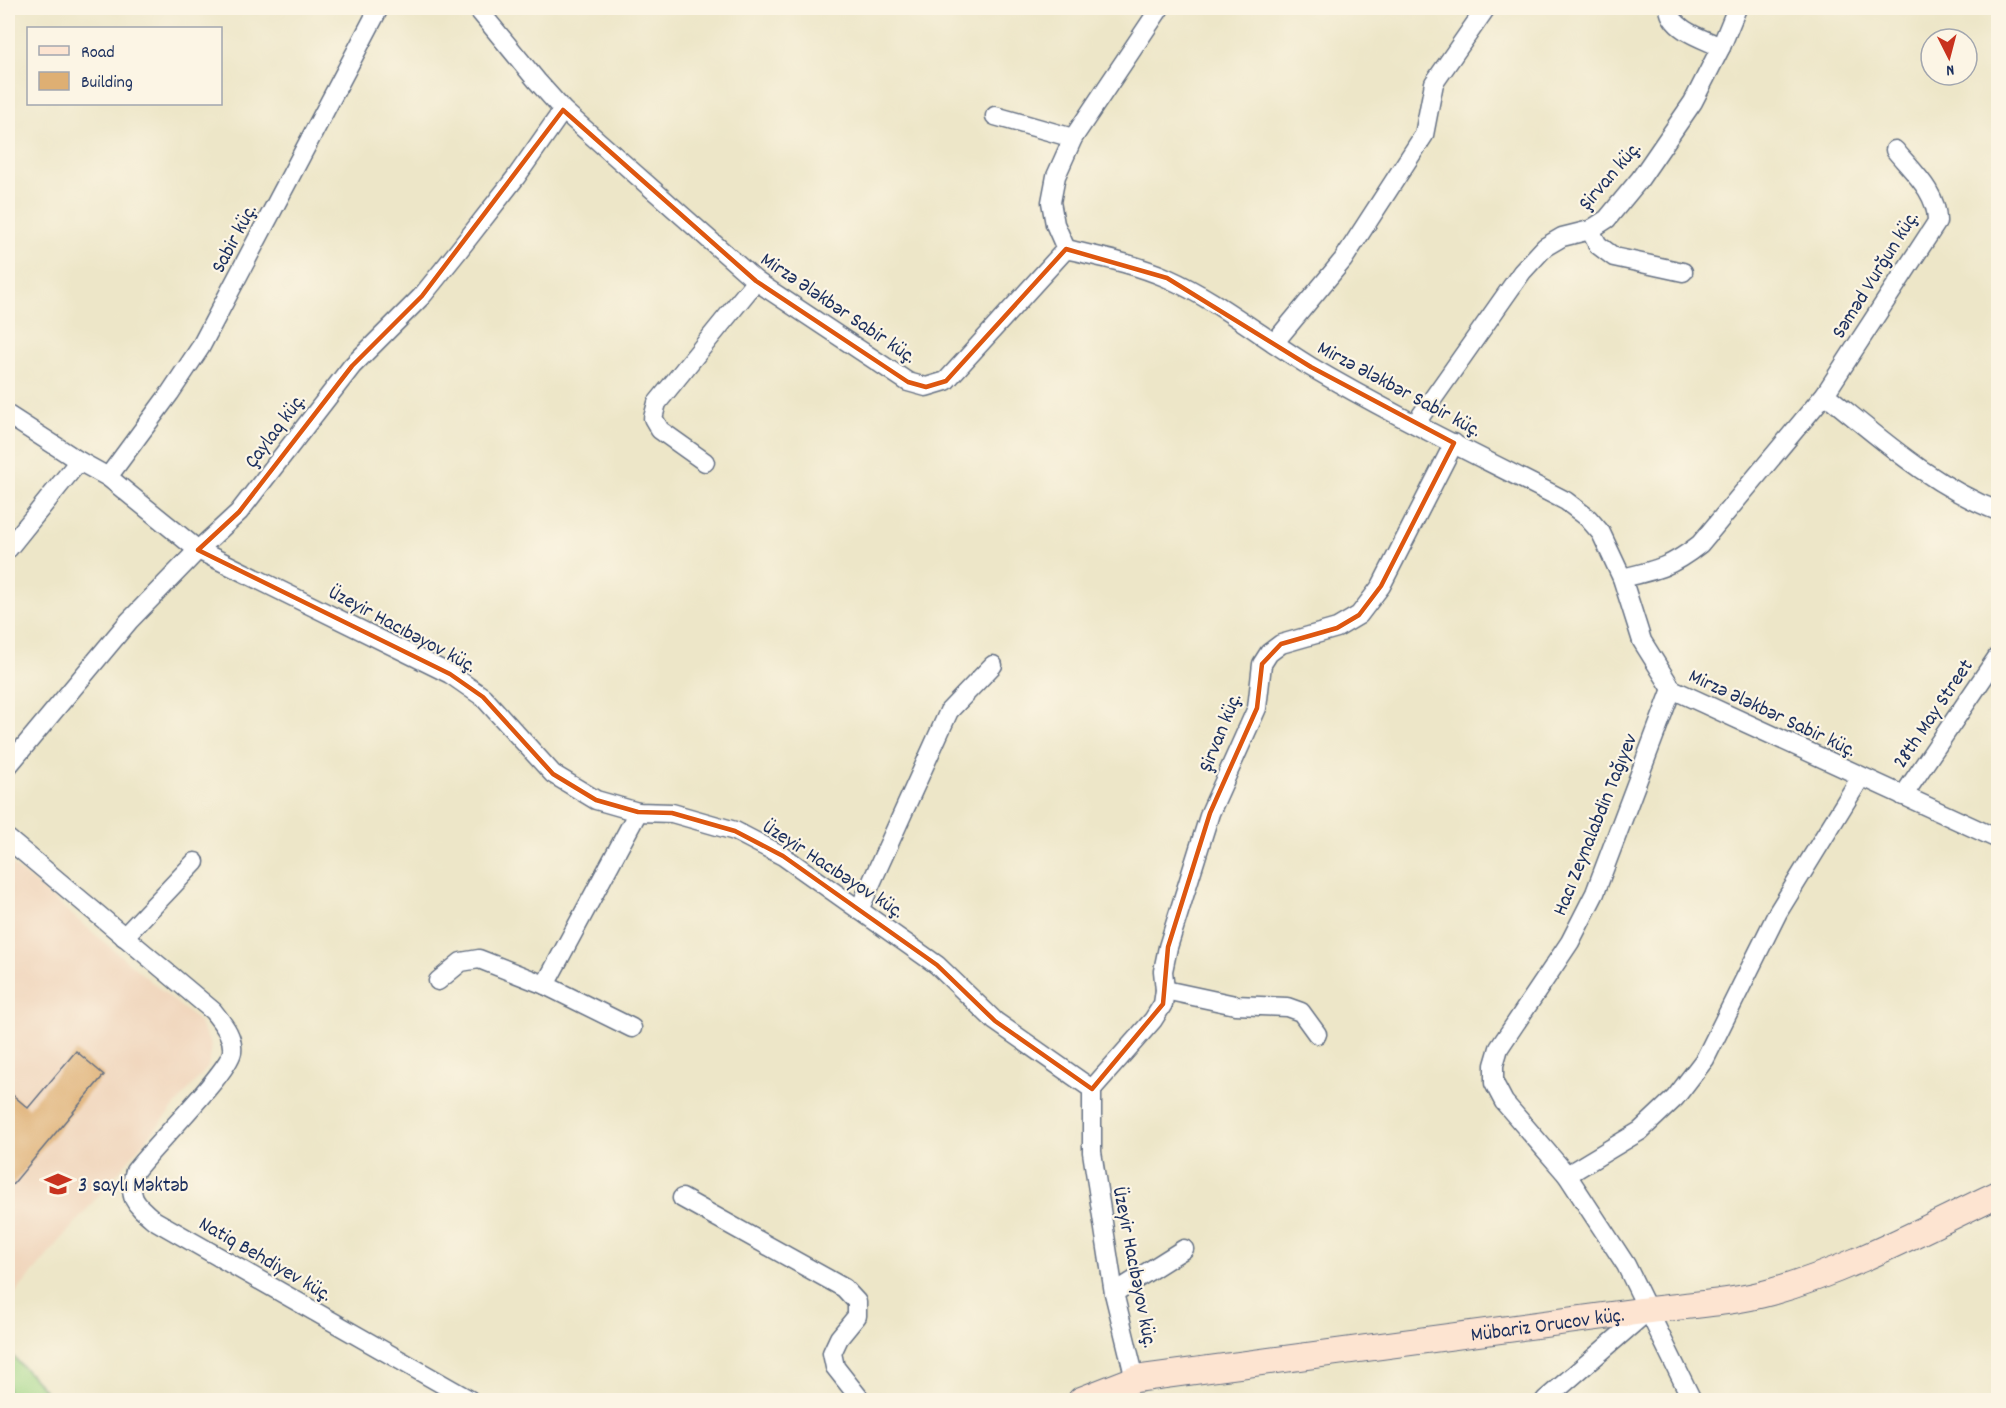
<svg xmlns="http://www.w3.org/2000/svg" width="2006" height="1408" viewBox="0 0 2006 1408" font-family="Dekko,sans-serif">
	<style>
		.built { fill: #f0d5bc }
		.green { fill: #a2d787; stroke: #5e8372; stroke-width: 1.5 }
		.building { fill: #deaf73 }
		.lines { fill: none; stroke-linecap: round; stroke-linejoin: round }
		.street-casing { stroke: #646f83; stroke-width: 21 }
		.secondary-casing { stroke: #646f83; stroke-width: 28 }
		.street { stroke: #fff; stroke-width: 18 }
		.secondary { stroke: #fde4d1; stroke-width: 26 }
		.marked { fill: none; stroke: #de5710; stroke-width: 4.5; stroke-linejoin: round }
		.labels { text-anchor: middle; stroke-width: 4.5; stroke-linejoin: round; paint-order: stroke }
		.street-label { font-size: 21px; fill: #1b2f5e; stroke: #fcf5e5 }
		.poi-label { font-size: 21px; fill: #1b2f5e; stroke: #fcf5e5; text-anchor: start }
	</style>
	<rect width="100%" height="100%" fill="#fcf5e5"/>
	<filter id="ink" filterUnits="userSpaceOnUse"><feTurbulence type="fractalNoise" baseFrequency=".0167" numOctaves="2"/><feDisplacementMap in="SourceGraphic" scale="12" xChannelSelector="R" yChannelSelector="G"/><feConvolveMatrix kernelMatrix="1 2 1 2 8 2 1 2 1" color-interpolation-filters="sRGB"/></filter>
	<filter id="wash" filterUnits="userSpaceOnUse"><feTurbulence type="fractalNoise" baseFrequency=".008" numOctaves="4" result="noise"/><feDisplacementMap in="SourceGraphic" scale="24" xChannelSelector="R" yChannelSelector="G"/><feGaussianBlur stdDeviation="1.35" result="paint"/><feColorMatrix in="noise" values="0 0 0 0 0 0 0 0 0 0 0 0 0 0 0 0 0 1.4 0 .05"/><feComposite in="paint" operator="in"/></filter>
	<g filter="url(#wash)">
		<rect width="100%" height="100%" fill="#ede6c8"/>
		<path class="built" d="M 8,861 L 199,1022 L 211,1045 L 208,1067 L 8,1302 Z"/>
		<path class="green" d="M 8,1351 L 54,1400 L 8,1400 Z"/>
		<g id="blocks">
			<path class="building" d="M 76,1051 L 104,1075 L 8,1190 L 8,1091 L 28,1108 Z"/>
		</g>
	</g>
	<g filter="url(#ink)">
		<use href="#blocks" fill-opacity="0" stroke="#646f83" stroke-width="1.5"/>
		<g class="lines">
			<defs>
				<g id="street">
					<path d="M 477,8 L 537,81 L 563,110 L 756,281 L 908,382 L 926,387 L 946,381 L 1066,249 C 1100,257 1135,264 1167,278 C 1219,301 1263,338 1311,367 C 1394,416 1481,457 1566,501 L 1588,518 L 1601,533 L 1622,578 L 1642,641 L 1672,689 L 1998,839"/>
					<path d="M 1669,8 C 1671,30 1704,39 1721,47"/>
					<path d="M 995,116 L 1073,138"/>
					<path d="M 1590,230 L 1598,245 L 1614,257 L 1683,272"/>
					<path d="M 1066,249 L 1055,224 L 1051,202 L 1056,176 L 1073,138 L 1160,8"/>
					<path d="M 1274,343 L 1343,260 L 1424,135 L 1434,83 L 1486,8"/>
					<path d="M 1825,394 C 1879,437 1932,486 1998,511"/>
					<path d="M 8,415 L 79,461 L 108,477 L 198,550 L 450,674 L 483,697 L 553,774 L 596,800 L 638,812 L 672,813 L 735,831 L 783,856 L 937,965 L 995,1021 L 1092,1089 L 1092,1152 L 1114,1293 L 1135,1379"/>
					<path d="M 1415,424 L 1522,272 L 1545,247 L 1562,237 L 1590,230 L 1607,219 L 1640,179 L 1693,102 L 1721,47 L 1737,8"/>
					<path d="M 705,462 L 660,430 L 653,418 L 657,403 L 756,281"/>
					<path d="M 108,477 L 170,393 L 200,348 L 379,8"/>
					<path d="M 8,549 L 79,461"/>
					<path d="M 1622,578 C 1657,570 1671,567 1700,544 L 1825,394 L 1937,222 C 1938,193 1912,171 1895,150"/>
					<path d="M 1672,689 L 1595,893 L 1570,942 L 1499,1048 L 1494,1065 L 1494,1083 L 1504,1102 L 1567,1175 L 1626,1265 L 1692,1400"/>
					<path d="M 8,766 L 129,621 L 198,550 L 239,512 L 352,366 L 422,296 L 459,250 L 516,177 L 563,110"/>
					<path d="M 1903,796 L 1998,656"/>
					<path d="M 8,839 L 213,1011 C 222,1023 234,1036 232,1052 C 228,1073 152,1148 135,1171 C 127,1198 135,1204 154,1220 L 470,1400"/>
					<path d="M 859,910 L 949,711 L 993,665"/>
					<path d="M 124,937 L 195,862"/>
					<path d="M 438,981 L 461,962 L 479,959 L 545,985 L 632,1028"/>
					<path d="M 545,985 L 638,812"/>
					<path d="M 1165,990 L 1235,1005 L 1287,1007 L 1301,1012 L 1317,1034"/>
					<path d="M 1092,1089 L 1153,1020 L 1163,1004 L 1165,990 L 1163,971 L 1168,947 L 1210,813 L 1257,708 L 1262,664 L 1269,653 L 1281,644 L 1337,628 L 1359,615 L 1381,586 L 1454,443"/>
					<path d="M 1567,1175 L 1640,1131 L 1675,1098 L 1705,1059 L 1778,912 L 1861,777"/>
					<path d="M 682,1198 L 844,1288 L 857,1302 L 857,1316 L 839,1338 L 832,1353 L 835,1367 L 861,1400"/>
					<path d="M 1114,1293 L 1184,1249"/>
					<path d="M 1545,1400 L 1649,1310"/>
				</g>
				<g id="secondary">
					<path id="s1" d="M 1081,1400 L 1135,1379 L 1649,1310 C 1690,1305 1732,1303 1771,1292 C 1849,1270 1926,1228 1998,1194"/>
				</g>
			</defs>
			<use href="#street" class="street-casing"/>
			<use href="#secondary" class="secondary-casing"/>
			<use href="#street" class="street"/>
			<use href="#secondary" class="secondary"/>
		</g>
	</g>
	<path class="marked" d="M 563,110 L 756,281 L 908,382 L 926,387 L 946,381 L 1066,249 L 1167,278 L 1311,367 L 1454,443 L 1381,586 L 1359,615 L 1337,628 L 1281,644 L 1262,664 L 1257,708 L 1210,813 L 1168,947 L 1163,1004 L 1092,1089 L 995,1021 L 937,965 L 783,856 L 735,831 L 672,813 L 638,812 L 596,800 L 553,774 L 483,697 L 450,674 L 198,550 L 239,512 L 352,366 L 422,296 Z"/>
	<defs>
		<symbol id="school-bare" viewBox="-9 -9 18 18"><path d="M0-5L7-2L0 1L-7-2ZM-4 1L0 2.5L4 1V4Q0 6-4 4Z" fill="#c8321e" stroke="#fcf5e5" stroke-width="2.5" paint-order="stroke"/></symbol>
	</defs>
	<g fill-rule="evenodd">
		<use href="#school-bare" x="39" y="1165" width="38" height="38"/>
	</g>
	<g class="labels">
		<g class="street-label">
			<text transform="translate(1609 175) rotate(-49)" y="7">Şirvan küç.</text>
			<text transform="translate(233 238) rotate(-62)" y="7">Sabir küç.</text>
			<text transform="translate(1874 274) rotate(-58)" y="7">Səməd Vurğun küç.</text>
			<text transform="translate(839 307) rotate(34)" y="7">Mirzə Ələkbər Sabir küç.</text>
			<text transform="translate(1400 388) rotate(28)" y="7">Mirzə Ələkbər Sabir küç.</text>
			<text transform="translate(274 430) rotate(-53)" y="7">Çaylaq küç.</text>
			<text transform="translate(403 628) rotate(28)" y="7">Üzeyir Hacıbəyov küç.</text>
			<text transform="translate(1773 712) rotate(25)" y="7">Mirzə Ələkbər Sabir küç.</text>
			<text transform="translate(1932 713) rotate(-56)" y="7">28th May Street</text>
			<text transform="translate(1219 732) rotate(-68)" y="7">Şirvan küç.</text>
			<text transform="translate(1594 824) rotate(-68)" y="7">Hacı Zeynalabdin Tağıyev</text>
			<text transform="translate(834 868) rotate(33)" y="7">Üzeyir Hacıbəyov küç.</text>
			<text transform="translate(266 1258) rotate(30)" y="7">Natiq Behdiyev küç.</text>
			<text transform="translate(1136 1267) rotate(79)" y="7">Üzeyir Hacıbəyov küç.</text>
			<text dy="7" stroke="none"><textPath href="#s1" startOffset="474">Mübariz Orucov küç.</textPath></text>
		</g>
		<g class="poi-label">
			<text x="78" y="1191">3 saylı Məktəb</text>
		</g>
	</g>
	<rect width="2006" height="1408" fill="none" stroke="#fcf5e5" stroke-width="30"/>
	<rect x="27" y="27" width="195" height="78" fill="#fcf5e5" stroke="#a2a6af" stroke-width="1.5"/>
	<rect x="39" y="46" width="30" height="9" fill="#fde4d1" stroke="#a2a6af" stroke-width="1.5"/>
	<text x="81" y="57" font-size="18" fill="#1b2f5e">Road</text>
	<rect x="39" y="72" width="30" height="18" fill="#deaf73" stroke="#a2a6af" stroke-width="1.5"/>
	<text x="81" y="87" font-size="18" fill="#1b2f5e">Building</text>
	<g transform="translate(1949 57) rotate(174)"><circle r="28" fill="#fcf5e5" stroke="#a2a6af" stroke-width="1.5"/>
	<path d="M0-4.5L10 22L0 15L-10 22Z" fill="#c8321e"/>
	<text y="-9" font-size="16" font-weight="bold" text-anchor="middle" fill="#1b2f5e">N</text>
	</g>
</svg>
